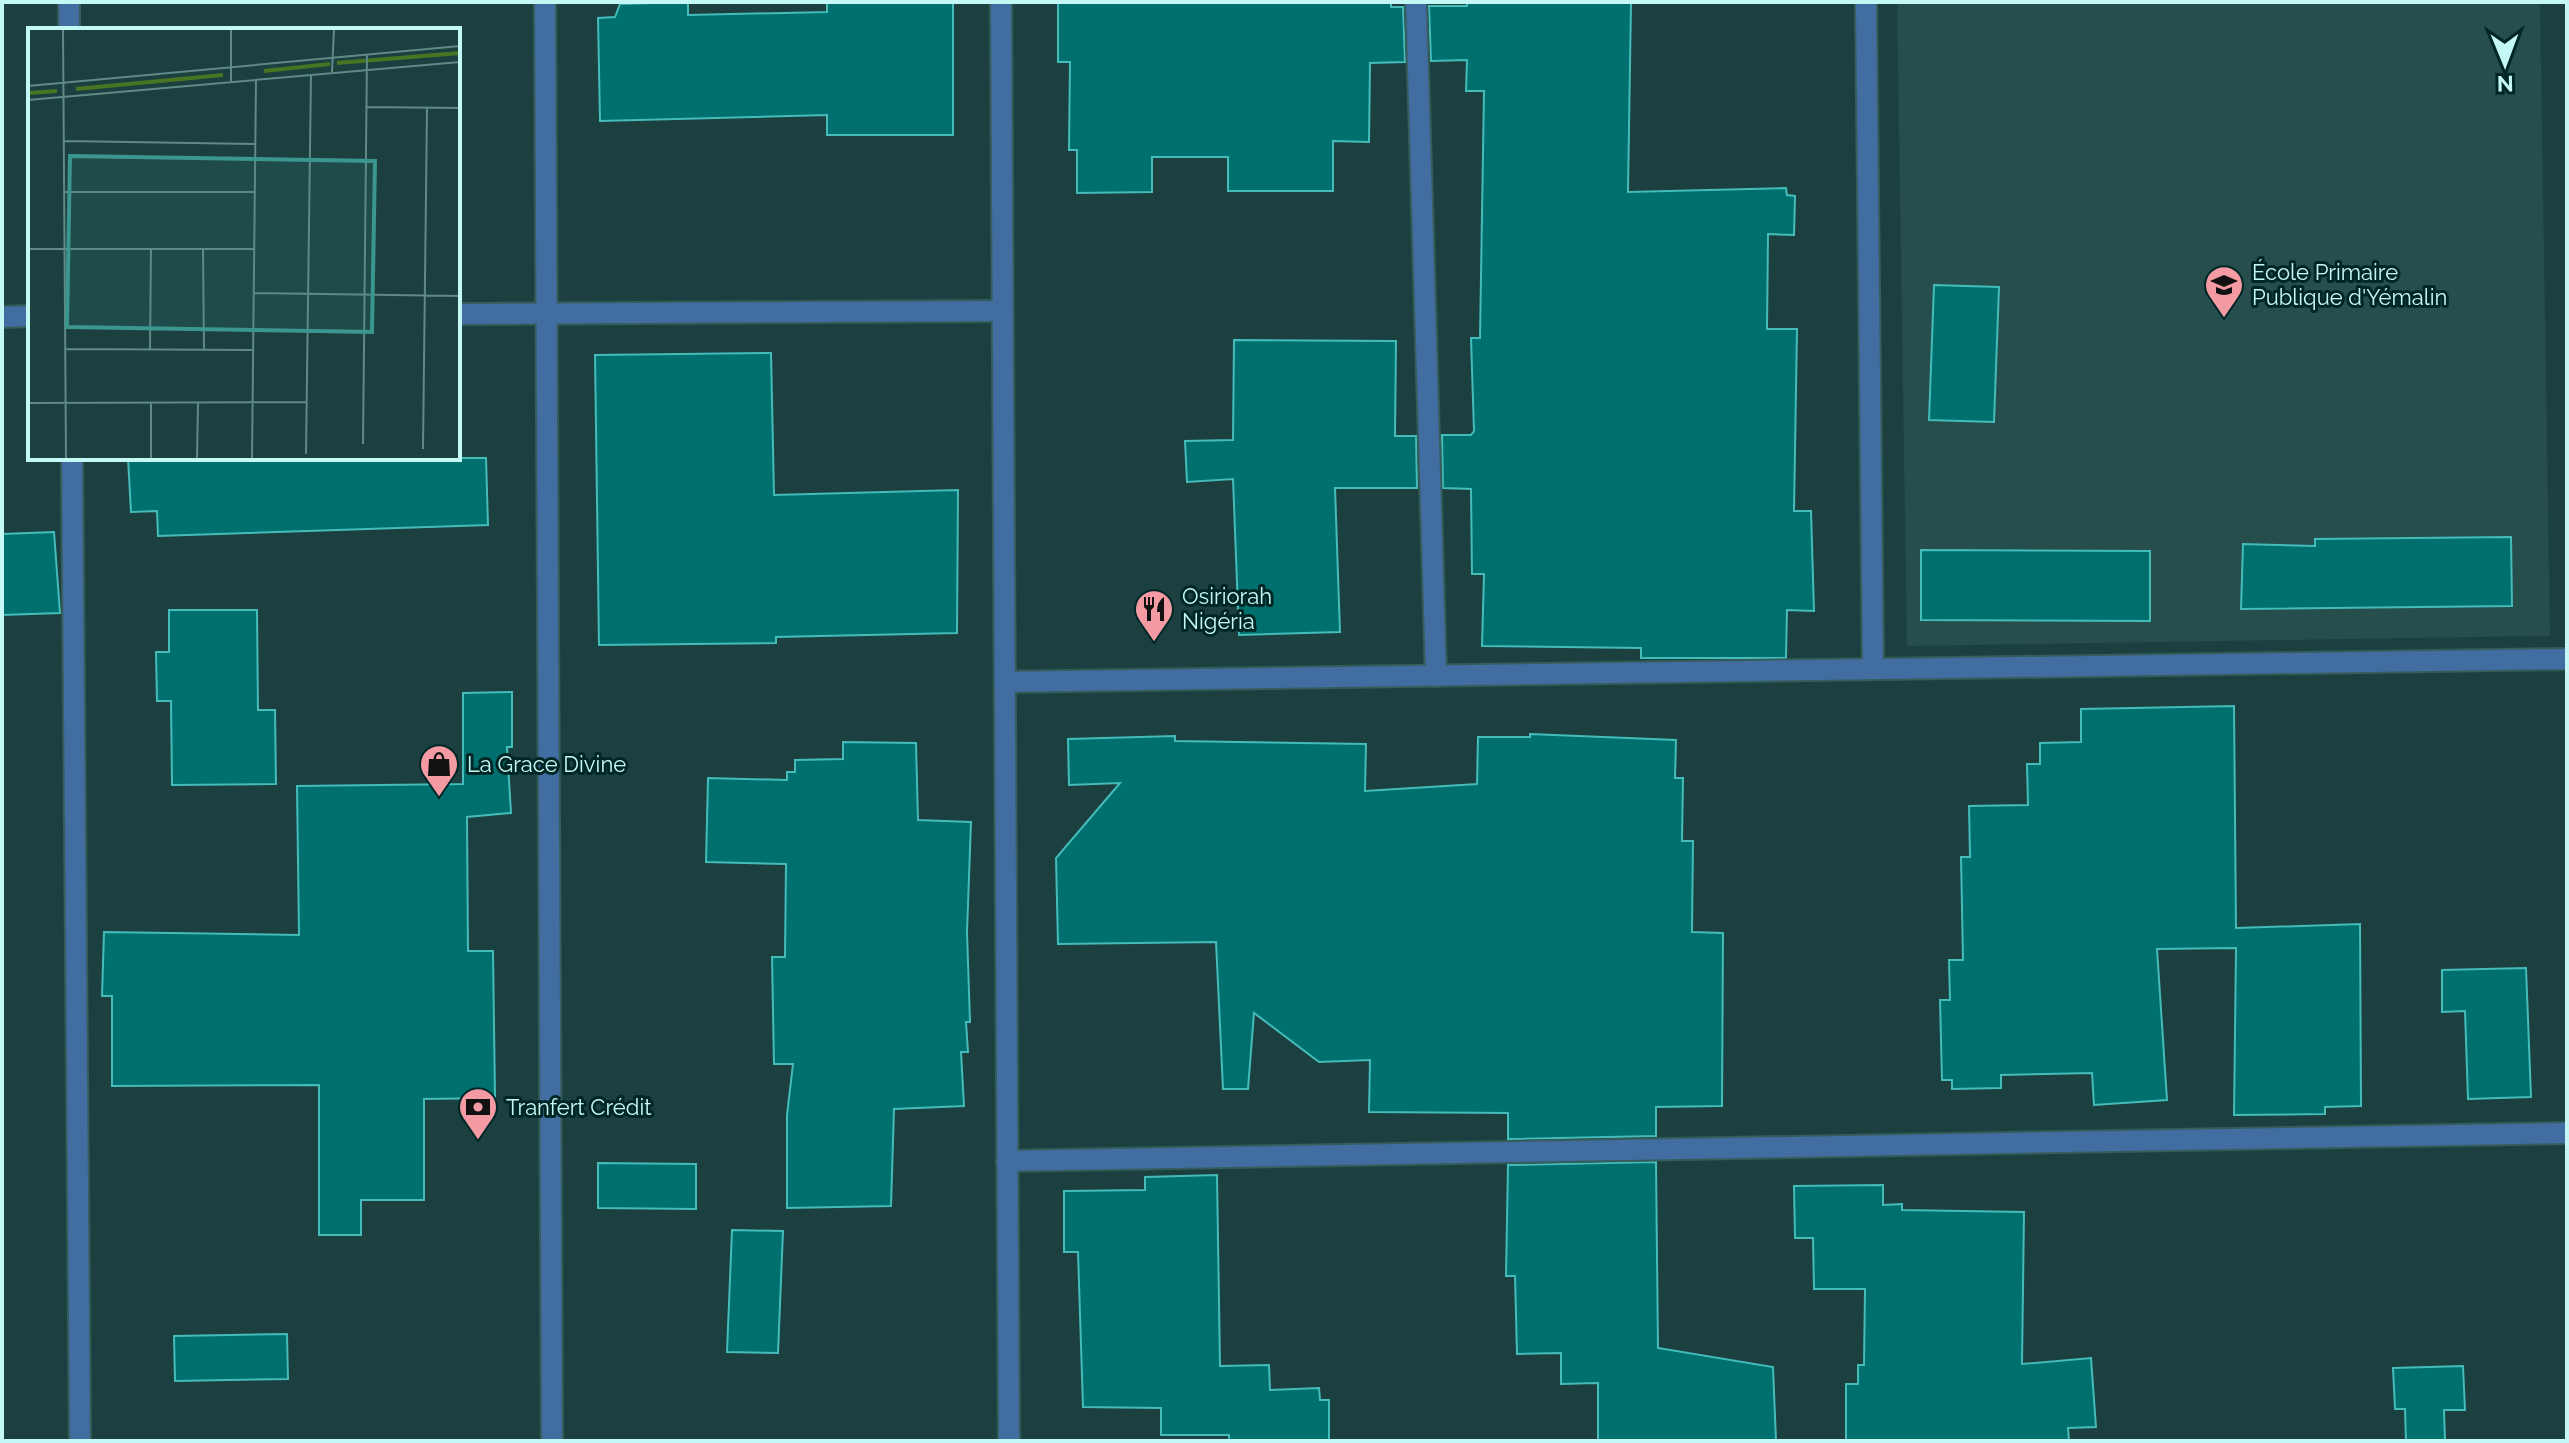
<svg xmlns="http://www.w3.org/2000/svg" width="2569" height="1443" viewBox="0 0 2569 1443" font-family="Raleway,sans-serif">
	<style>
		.built { fill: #254e4d }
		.building { fill: #00706f; stroke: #43bcba; stroke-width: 2 }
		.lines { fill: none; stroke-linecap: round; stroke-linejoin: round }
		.street-casing { stroke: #365d5c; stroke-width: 24 }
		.street { stroke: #416da1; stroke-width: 20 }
		.labels { text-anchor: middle; stroke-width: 6; stroke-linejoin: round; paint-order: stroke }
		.poi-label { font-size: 22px; fill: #c4f8f6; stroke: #002726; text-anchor: start }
		.inset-river { fill: none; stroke: #487522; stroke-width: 4 }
		.inset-road { fill: none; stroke: #5f8a88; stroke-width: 2 }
		.view { fill: #3c9690; fill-opacity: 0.15; stroke: #3c9690; stroke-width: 4 }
		.inset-edge { fill: none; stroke: #c4f8f6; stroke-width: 4 }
	</style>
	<rect width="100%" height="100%" fill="#1b403f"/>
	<path class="built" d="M 1897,2 L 2540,2 L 2550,636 L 1907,646 Z"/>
	<g class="building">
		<path d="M 688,2 L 688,15 L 827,12 L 827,2 L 953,2 L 953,135 L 827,135 L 827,115 L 600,121 L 598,18 L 615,17 L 620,4 Z"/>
		<path d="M 1058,2 L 1391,2 L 1391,7 L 1403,7 L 1405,62 L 1370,63 L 1369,142 L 1333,141 L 1333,191 L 1228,191 L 1228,157 L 1152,157 L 1152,192 L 1077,193 L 1077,150 L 1069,150 L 1070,62 L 1058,62 Z"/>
		<path d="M 1467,2 L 1631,2 L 1628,192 L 1786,188 L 1787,195 L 1795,196 L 1794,235 L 1768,234 L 1767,329 L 1797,329 L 1794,511 L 1811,511 L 1814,611 L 1787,610 L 1786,658 L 1641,658 L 1641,648 L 1482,646 L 1484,574 L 1472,574 L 1471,489 L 1443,488 L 1442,435 L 1471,435 L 1474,431 L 1471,338 L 1480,338 L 1484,91 L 1466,91 L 1467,60 L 1431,61 L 1429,6 L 1467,6 Z"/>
		<path d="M 1934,285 L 1999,287 L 1994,422 L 1929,420 Z"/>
		<path d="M 1234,340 L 1396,341 L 1395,436 L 1416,436 L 1417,488 L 1335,488 L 1340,632 L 1239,635 L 1233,479 L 1187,482 L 1185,441 L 1233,440 Z"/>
		<path d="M 771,353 L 774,495 L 958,490 L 957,633 L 776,637 L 776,643 L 599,645 L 595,355 Z"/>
		<path d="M 128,458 L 486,458 L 488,525 L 158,536 L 157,511 L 131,512 Z"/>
		<path d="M 54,532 L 60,613 L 2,615 L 2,534 Z"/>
		<path d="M 2511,537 L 2512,606 L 2241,609 L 2243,544 L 2315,546 L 2315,539 Z"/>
		<path d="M 1921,550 L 2150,551 L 2150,621 L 1921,620 Z"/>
		<path d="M 169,610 L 257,610 L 258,710 L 275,710 L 276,784 L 172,785 L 171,701 L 157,701 L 156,652 L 169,652 Z"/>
		<path d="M 512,692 L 512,747 L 507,747 L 511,813 L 467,817 L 468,951 L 493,951 L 495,1098 L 424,1099 L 424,1200 L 361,1200 L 361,1235 L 319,1235 L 319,1085 L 112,1086 L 112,996 L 102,996 L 104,932 L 299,935 L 297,786 L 463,784 L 463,693 Z"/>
		<path d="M 2234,706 L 2236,928 L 2360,924 L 2361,1106 L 2325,1107 L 2325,1114 L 2234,1115 L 2236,948 L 2157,949 L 2167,1100 L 2094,1105 L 2092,1073 L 2001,1075 L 2001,1088 L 1952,1089 L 1952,1080 L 1942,1080 L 1940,1000 L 1950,1000 L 1949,960 L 1963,960 L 1961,857 L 1970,857 L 1969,806 L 2028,805 L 2027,764 L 2040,764 L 2040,743 L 2081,742 L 2081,709 Z"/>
		<path d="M 1530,734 L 1676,740 L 1675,778 L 1683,778 L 1682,841 L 1693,841 L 1692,932 L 1723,933 L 1722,1106 L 1656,1107 L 1656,1136 L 1508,1139 L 1508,1113 L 1369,1112 L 1370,1060 L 1319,1062 L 1254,1013 L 1248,1089 L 1223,1089 L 1216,942 L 1058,944 L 1056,858 L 1120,783 L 1069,785 L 1068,739 L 1175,736 L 1175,741 L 1366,744 L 1365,791 L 1477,784 L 1478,737 L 1530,737 Z"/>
		<path d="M 843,742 L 916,743 L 918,820 L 971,822 L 967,932 L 970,1022 L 966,1022 L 968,1052 L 961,1052 L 964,1106 L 894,1109 L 891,1206 L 787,1208 L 787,1115 L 793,1064 L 774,1064 L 772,957 L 785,957 L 786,864 L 706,862 L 708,778 L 787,780 L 787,772 L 795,772 L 795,760 L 843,759 Z"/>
		<path d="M 2526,968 L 2531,1097 L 2468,1099 L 2465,1011 L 2442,1012 L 2442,970 Z"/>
		<path d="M 1656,1162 L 1658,1348 L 1773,1367 L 1776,1441 L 1598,1441 L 1598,1383 L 1561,1384 L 1561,1353 L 1517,1354 L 1515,1276 L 1506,1276 L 1508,1165 Z"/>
		<path d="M 598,1163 L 696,1164 L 696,1209 L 598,1208 Z"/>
		<path d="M 1217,1175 L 1220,1366 L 1269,1365 L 1270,1390 L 1319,1388 L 1320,1400 L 1329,1400 L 1329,1441 L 1229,1441 L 1229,1435 L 1161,1435 L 1161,1408 L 1083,1407 L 1078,1252 L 1064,1252 L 1064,1191 L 1145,1190 L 1145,1177 Z"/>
		<path d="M 1883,1185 L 1883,1205 L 1902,1204 L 1902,1210 L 2024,1212 L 2022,1364 L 2091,1358 L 2096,1427 L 2068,1428 L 2069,1441 L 1846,1441 L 1846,1384 L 1858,1384 L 1858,1365 L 1864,1365 L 1865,1289 L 1814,1289 L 1813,1238 L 1795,1238 L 1794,1186 Z"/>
		<path d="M 732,1230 L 783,1231 L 778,1353 L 727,1352 Z"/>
		<path d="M 287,1334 L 288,1379 L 175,1381 L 174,1336 Z"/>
		<path d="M 2463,1366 L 2465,1410 L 2444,1410 L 2445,1441 L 2406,1441 L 2405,1409 L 2395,1409 L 2393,1368 Z"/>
	</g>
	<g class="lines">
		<defs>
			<g id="street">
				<path d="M 69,2 L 69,30"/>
				<path d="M 545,2 L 552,1441"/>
				<path d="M 1001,2 L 1009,1441"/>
				<path d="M 1416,2 L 1436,676"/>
				<path d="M 1866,2 L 1873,669"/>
				<path d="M 458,314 L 1002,311"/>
				<path d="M 2,317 L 30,316"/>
				<path d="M 72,458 L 80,1441"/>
				<path d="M 1005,682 L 2567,659"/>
				<path d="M 1007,1161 L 2567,1133"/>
			</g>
		</defs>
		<use href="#street" class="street-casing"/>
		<use href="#street" class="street"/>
	</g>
	<defs>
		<symbol id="school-pin" viewBox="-11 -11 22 30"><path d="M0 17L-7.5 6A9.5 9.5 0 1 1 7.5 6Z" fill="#f49aa3" stroke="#002726"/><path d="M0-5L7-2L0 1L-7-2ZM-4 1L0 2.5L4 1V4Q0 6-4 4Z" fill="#111"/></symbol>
		<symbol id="restaurant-pin" viewBox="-11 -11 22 30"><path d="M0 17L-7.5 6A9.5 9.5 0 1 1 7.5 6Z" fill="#f49aa3" stroke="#002726"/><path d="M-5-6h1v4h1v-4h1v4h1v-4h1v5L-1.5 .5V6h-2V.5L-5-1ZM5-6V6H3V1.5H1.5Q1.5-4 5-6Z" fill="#111"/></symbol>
		<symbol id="shop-pin" viewBox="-11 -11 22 30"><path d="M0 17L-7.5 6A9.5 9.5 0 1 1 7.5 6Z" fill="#f49aa3" stroke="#002726"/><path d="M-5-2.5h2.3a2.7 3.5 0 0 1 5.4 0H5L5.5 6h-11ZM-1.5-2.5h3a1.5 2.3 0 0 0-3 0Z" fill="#111"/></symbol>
		<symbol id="bank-pin" viewBox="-11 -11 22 30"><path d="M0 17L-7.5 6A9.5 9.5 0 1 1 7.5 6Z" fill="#f49aa3" stroke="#002726"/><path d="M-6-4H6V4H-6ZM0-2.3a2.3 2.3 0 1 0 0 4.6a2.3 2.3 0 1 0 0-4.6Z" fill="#111"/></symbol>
	</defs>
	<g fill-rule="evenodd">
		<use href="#school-pin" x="2202" y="263" width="44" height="60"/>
		<use href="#restaurant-pin" x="1132" y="587" width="44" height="60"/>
		<use href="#shop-pin" x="417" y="742" width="44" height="60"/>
		<use href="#bank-pin" x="456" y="1085" width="44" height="60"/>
	</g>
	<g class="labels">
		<g class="poi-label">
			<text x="2252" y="280">École Primaire<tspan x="2252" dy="25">Publique d'Yémalin</tspan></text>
			<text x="1182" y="604">Osiriorah<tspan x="1182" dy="25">Nigéria</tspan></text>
			<text x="467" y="772">La Grace Divine</text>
			<text x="506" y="1115">Tranfert Crédit</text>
		</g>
	</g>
	<g transform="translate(28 28)">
		<rect width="432" height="432" fill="#1b403f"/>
		<path class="inset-river" d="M 309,35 L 432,25M 236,43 L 302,36M 48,61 L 195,47M 0,65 L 29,63"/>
		<path class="inset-road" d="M 35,1 L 38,431M 203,1 L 203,53M 304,44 L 306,1M 0,58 L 432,18M 0,72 L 432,34M 338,79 L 432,80M 36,113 L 228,116M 36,164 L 227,164M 0,221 L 226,221M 175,221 L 176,321M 226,265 L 432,268M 37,321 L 225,322M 122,321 L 123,221M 0,375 L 279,374M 335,416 L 339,27M 395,421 L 399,80M 278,426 L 283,46M 123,431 L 123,375M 169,431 L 170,375M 224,431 L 228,51"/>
		<path class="view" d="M 42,128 L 347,133 L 344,304 L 39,299 Z"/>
		<rect width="432" height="432" class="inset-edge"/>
	</g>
	<rect width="2569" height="1443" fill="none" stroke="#c4f8f6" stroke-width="8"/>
	<g transform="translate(2505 64) rotate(179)" stroke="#002726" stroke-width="6" paint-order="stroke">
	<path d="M0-6L14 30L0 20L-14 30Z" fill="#c4f8f6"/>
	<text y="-12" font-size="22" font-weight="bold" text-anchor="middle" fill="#c4f8f6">N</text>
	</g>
</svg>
